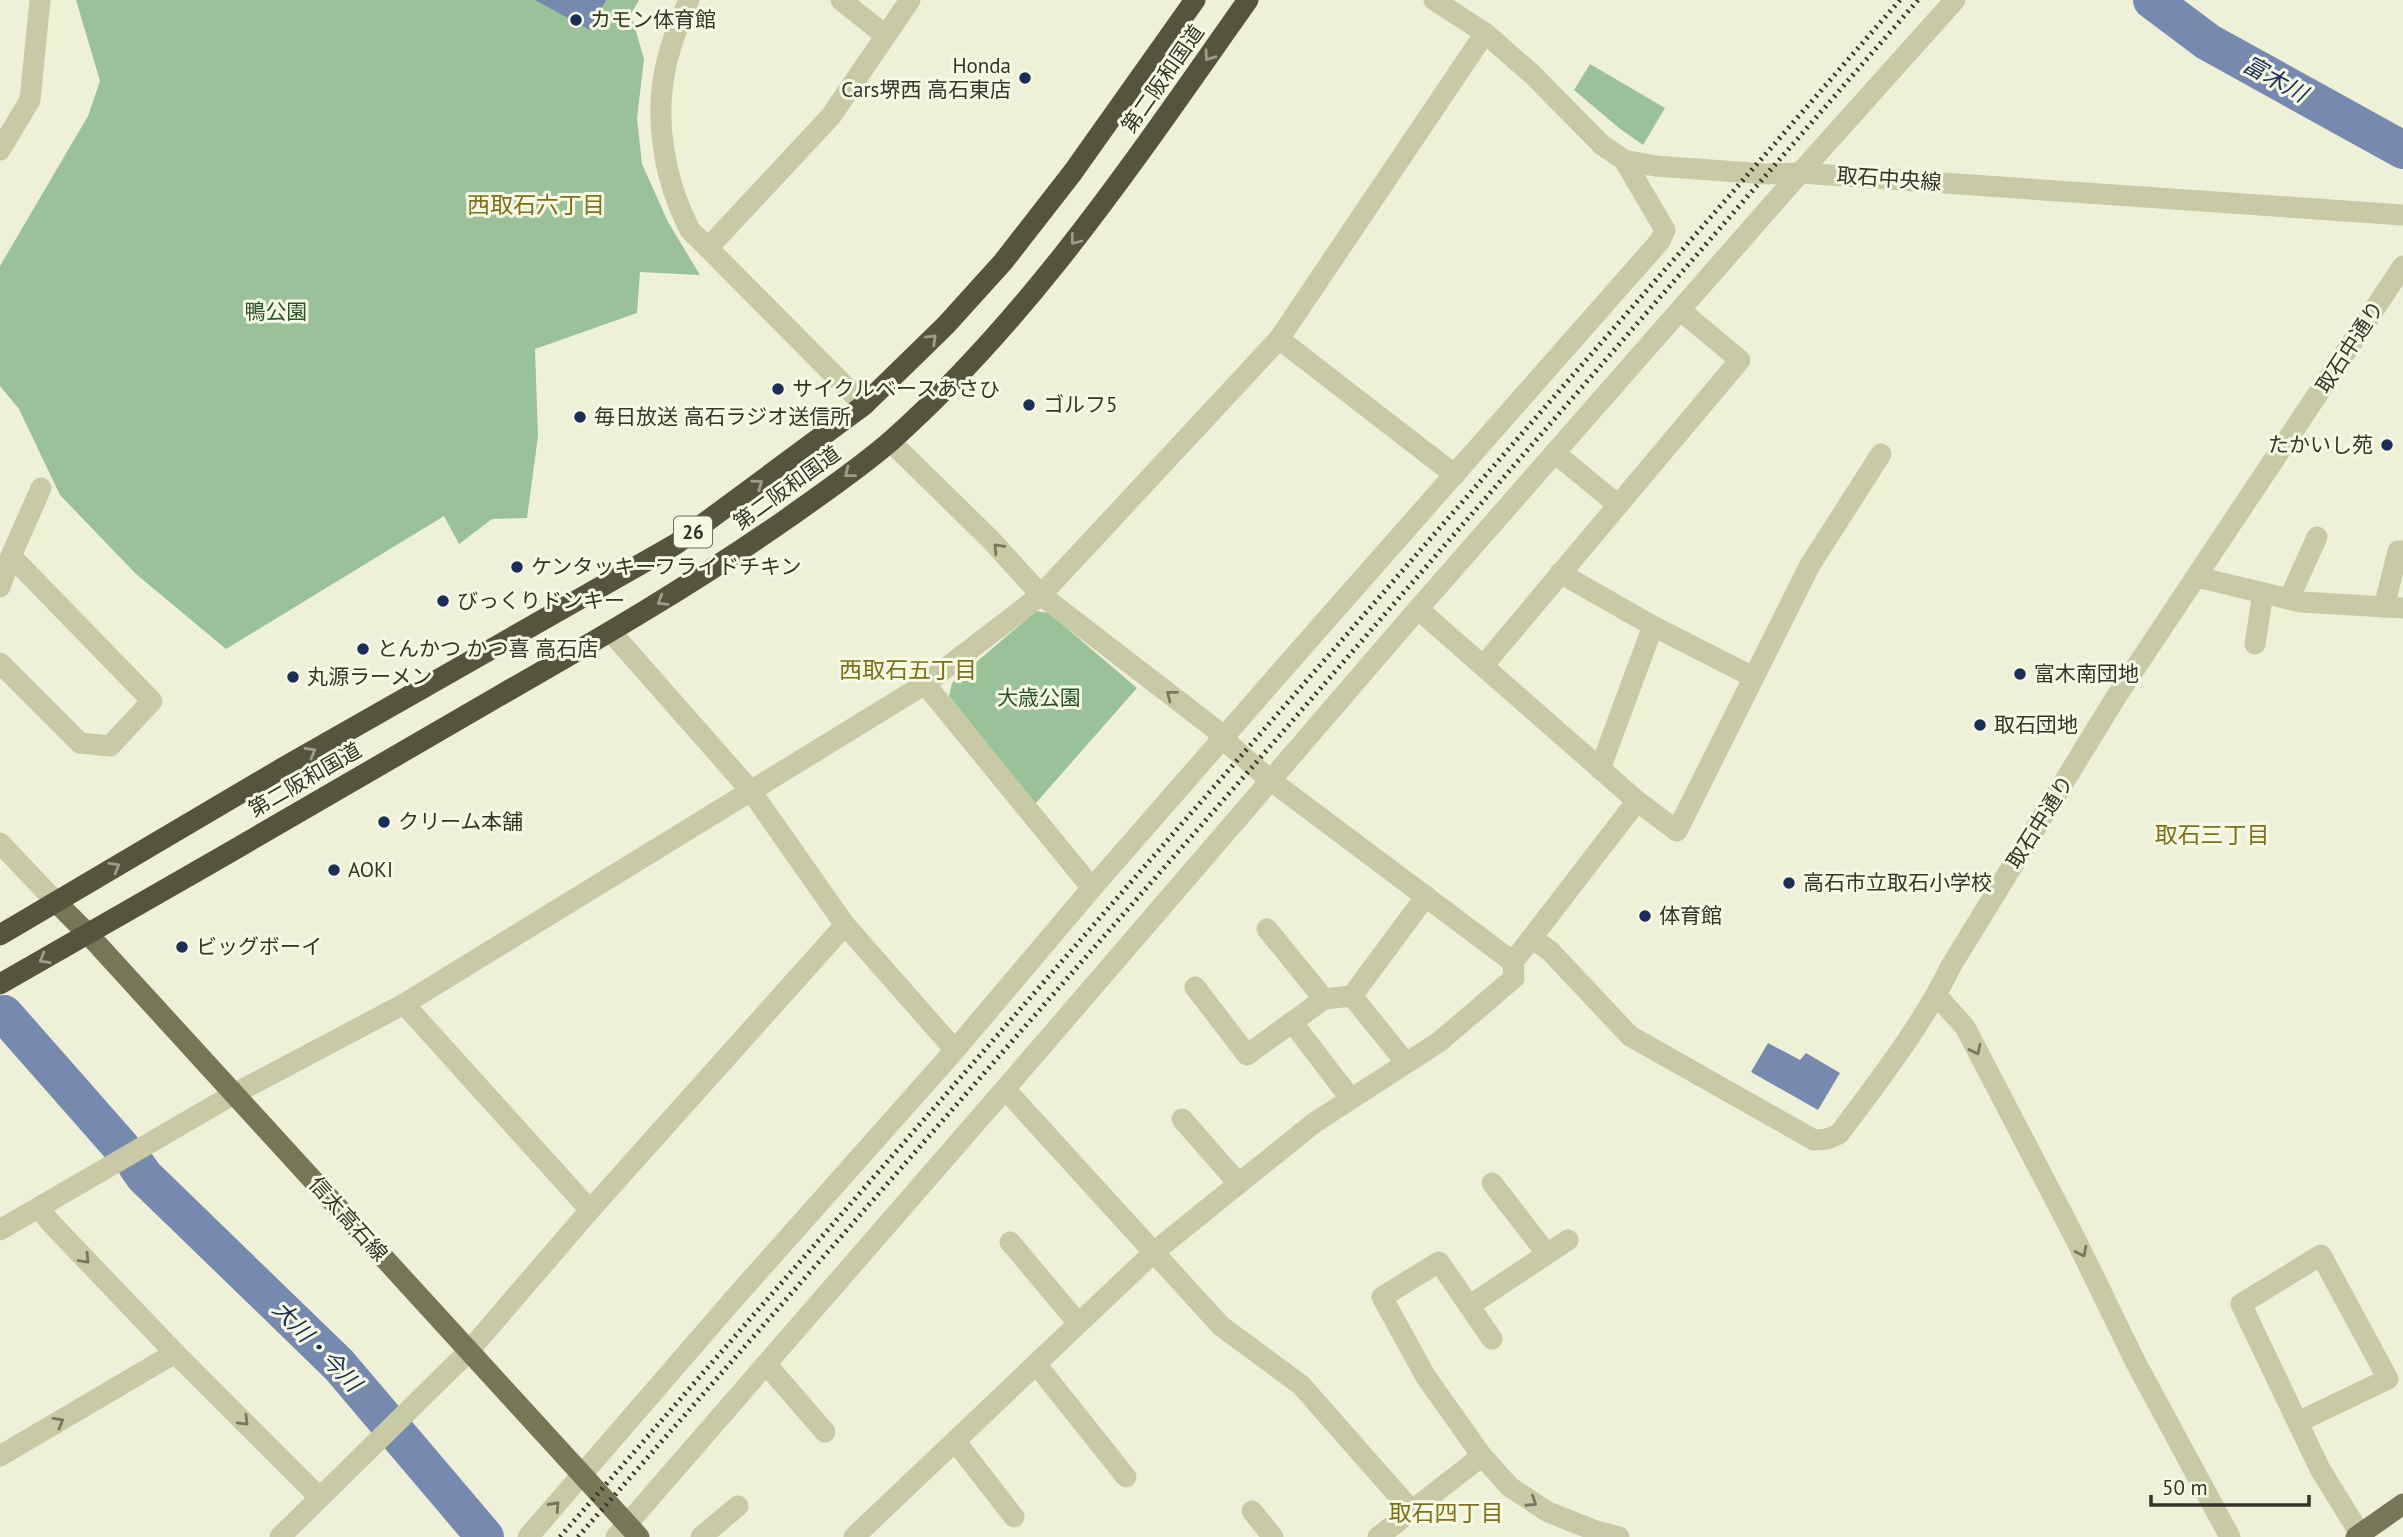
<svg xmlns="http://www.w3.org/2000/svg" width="2403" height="1537" viewBox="0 0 2403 1537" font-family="'PT Sans','Noto Sans JP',sans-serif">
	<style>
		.green { fill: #9ac198 }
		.water { fill: #768aaf }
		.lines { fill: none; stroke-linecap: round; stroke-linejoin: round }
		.river { stroke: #768aaf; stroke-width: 38 }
		.minor { stroke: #c7caa4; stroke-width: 21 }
		.major { stroke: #777656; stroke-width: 21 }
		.highway { stroke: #56543d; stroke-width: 21 }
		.rail { stroke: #353426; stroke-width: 5; stroke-dasharray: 2 5; stroke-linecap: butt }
		.oneway { stroke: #9e9e88 }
		.oneway2 { stroke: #77785f }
		.poi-dot { fill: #1b2e57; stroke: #f6f9e4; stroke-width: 2.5 }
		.labels { text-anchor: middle; stroke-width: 6; stroke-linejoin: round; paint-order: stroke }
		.shield { fill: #f6f9e4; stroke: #6f6f5f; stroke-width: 2 }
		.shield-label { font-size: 19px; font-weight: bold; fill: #353426 }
		.poi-label { font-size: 21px; fill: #353426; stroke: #f6f9e4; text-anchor: start }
		.street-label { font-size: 21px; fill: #353426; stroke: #f6f9e4 }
		.park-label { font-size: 21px; fill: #2a5329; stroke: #f6f9e4 }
		.water-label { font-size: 23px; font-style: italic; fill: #1b2e57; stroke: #f6f9e4 }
		.neighbourhood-label { font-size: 23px; fill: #7f711c; stroke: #f6f9e4 }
	</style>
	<rect width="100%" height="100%" fill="#eef1d8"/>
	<g class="green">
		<path d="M 76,0 L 639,0 L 631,14 L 644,59 L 637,118 L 642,164 L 668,222 L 700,275 L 640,272 L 637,313 L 535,349 L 538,436 L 527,518 L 492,519 L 459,544 L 444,516 L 226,649 L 136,574 L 60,495 L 19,409 L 0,386 L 0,266 L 88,116 L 100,81 Z"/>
		<path d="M 1590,64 L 1665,108 L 1643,145 L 1619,128 L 1574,90 Z"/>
		<path d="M 1036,611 L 1049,613 L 1137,688 L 1035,804 L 949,696 L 952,683 Z"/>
	</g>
	<g class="water">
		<path d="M 535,0 L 606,0 L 590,30 Z"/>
		<path d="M 1768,1043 L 1800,1060 L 1806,1053 L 1840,1073 L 1818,1110 L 1751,1072 Z"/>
	</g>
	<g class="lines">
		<g class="river">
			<path d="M 2152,0 L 2208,42 L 2403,150"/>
			<path d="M 4,1014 L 121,1147"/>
			<path d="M 137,1166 L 144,1176 L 339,1365 L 485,1537"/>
		</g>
		<g class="minor">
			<path d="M 689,0 C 680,20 672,40 667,61 C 653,117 664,180 690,230 L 864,405"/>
			<path d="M 841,0 L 886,36"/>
			<path d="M 1434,0 L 1485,33 L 1533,75 L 1602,145 L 1624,160 L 1655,166 L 1766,174 L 1800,173 L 2403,215"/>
			<path d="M 0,150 L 30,100 L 40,0"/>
			<path d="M 708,248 L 831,116 L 910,0"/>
			<path d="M 1279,339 L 1455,475"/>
			<path d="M 890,441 L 991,540 L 1041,595 L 1215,729 L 1223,739 L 1270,780 L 1513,962"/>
			<path d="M 1555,453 L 1618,505"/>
			<path d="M 1560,573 L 1653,626 L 1753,677"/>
			<path d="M 2197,577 L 2301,602 L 2403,608"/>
			<path d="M 0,587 L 11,556 L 41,488"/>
			<path d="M 2289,599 L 2317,537"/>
			<path d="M 2384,607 L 2398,551 L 2403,551"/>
			<path d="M 611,632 L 751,791 L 845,925 L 955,1050"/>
			<path d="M 2255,644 L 2263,593"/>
			<path d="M 0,663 L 80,743 L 110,746 L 152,701 L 11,556"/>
			<path d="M 1483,666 L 1740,360 L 1681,311"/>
			<path d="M 925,684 L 1092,888"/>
			<path d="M 1600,769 L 1653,626"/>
			<path d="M 1637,801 L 1677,831 L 1810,565 L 1881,454"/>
			<path d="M 0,843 L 56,902"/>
			<path d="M 1532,938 L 1550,951 L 1630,1036 L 1814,1140 L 1827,1139 L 1839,1134 C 1880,1079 1921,1027 1951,966 L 2116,697 L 2403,266"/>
			<path d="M 1195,987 L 1247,1055 L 1324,999 L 1267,929"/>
			<path d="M 1352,996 L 1406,1063"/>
			<path d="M 1937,996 L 1965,1027 L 2075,1238 L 2136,1363 L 2230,1537"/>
			<path d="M 1324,999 L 1352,996 L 1426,896"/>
			<path d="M 404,1004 L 590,1210"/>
			<path d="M 1292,1022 L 1351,1099"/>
			<path d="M 1005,1089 L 1221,1326 L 1301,1385 L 1411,1510"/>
			<path d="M 1182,1119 L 1238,1183"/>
			<path d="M 1492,1183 L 1547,1254"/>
			<path d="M 39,1208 L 50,1222 L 175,1353 L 320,1498"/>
			<path d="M 0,1230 L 234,1094 L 404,1004 L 925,684 L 1041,595 L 1279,339 L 1485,33"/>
			<path d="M 1010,1242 L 1078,1323"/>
			<path d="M 1469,1306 L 1568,1240"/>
			<path d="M 1492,1339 L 1439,1262 L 1382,1297 L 1426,1377 L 1482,1456 L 1510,1487 L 1548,1512 L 1596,1531 L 1619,1537"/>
			<path d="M 766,1364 L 825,1432"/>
			<path d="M 1036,1364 L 1126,1477"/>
			<path d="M 2298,1422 L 2388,1379 L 2321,1255 L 2241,1304 L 2320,1469 L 2360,1534"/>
			<path d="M 955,1441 L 1014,1517"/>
			<path d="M 0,1456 L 175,1353"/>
			<path d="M 1252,1511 L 1273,1537"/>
			<path d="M 280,1537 L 468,1352 L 590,1210 L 845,925"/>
			<path d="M 528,1537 L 732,1301 L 955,1050 L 1092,888 L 1298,652 L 1660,241 L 1665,230 L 1624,160"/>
			<path d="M 616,1537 L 1005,1089 L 1418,609 L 1800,173 L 1955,0"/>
			<path d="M 701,1537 L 738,1506"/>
			<path d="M 854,1537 L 1154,1252 L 1314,1123 L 1439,1042 L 1514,978 L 1513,962 L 1637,801 L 1418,609"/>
			<path d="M 1378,1537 L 1482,1456"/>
		</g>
		<g class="major">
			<path d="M 56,902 L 88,934 L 639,1537"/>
			<path d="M 2356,1537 L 2403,1504"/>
		</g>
		<g class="highway">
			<path d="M 0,935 L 286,766 L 676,544 L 864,405 L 946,325 L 1003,262 L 1073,172 L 1195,0"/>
			<path d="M 0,984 C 167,889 333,793 499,696 C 597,640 695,583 788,518 C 823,493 860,468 892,440 C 1034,313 1139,154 1248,0"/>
		</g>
		<g class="rail">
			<path d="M 560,1537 L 1900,0"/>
			<path d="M 578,1537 L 1254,765 L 1918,0"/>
		</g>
	</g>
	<defs><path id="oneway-chevron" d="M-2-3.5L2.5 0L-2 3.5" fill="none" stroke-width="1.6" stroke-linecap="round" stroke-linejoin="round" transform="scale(1.75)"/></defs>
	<g class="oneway">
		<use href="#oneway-chevron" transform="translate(1209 56) rotate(125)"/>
		<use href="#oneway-chevron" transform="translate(1075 240) rotate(128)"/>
		<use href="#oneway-chevron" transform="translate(932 339) rotate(-44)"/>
		<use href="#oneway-chevron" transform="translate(849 473) rotate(142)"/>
		<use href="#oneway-chevron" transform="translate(758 484) rotate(-36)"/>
		<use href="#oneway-chevron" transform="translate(662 601) rotate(149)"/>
		<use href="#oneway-chevron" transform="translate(311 752) rotate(-30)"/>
		<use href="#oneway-chevron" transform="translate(115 867) rotate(-30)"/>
		<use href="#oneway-chevron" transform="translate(44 959) rotate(150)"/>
	</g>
	<g class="oneway2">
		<use href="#oneway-chevron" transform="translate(998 548) rotate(-133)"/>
		<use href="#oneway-chevron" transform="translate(1171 695) rotate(-142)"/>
		<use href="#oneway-chevron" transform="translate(1976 1050) rotate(64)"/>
		<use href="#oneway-chevron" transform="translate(2082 1252) rotate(64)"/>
		<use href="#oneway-chevron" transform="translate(85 1259) rotate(46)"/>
		<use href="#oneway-chevron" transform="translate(244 1421) rotate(45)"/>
		<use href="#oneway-chevron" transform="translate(59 1422) rotate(-30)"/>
		<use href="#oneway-chevron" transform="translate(1532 1502) rotate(33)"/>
		<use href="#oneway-chevron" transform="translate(555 1506) rotate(-48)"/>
	</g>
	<g class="poi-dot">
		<circle cx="576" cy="20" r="7"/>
		<circle cx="1025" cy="78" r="7"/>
		<circle cx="778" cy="389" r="7"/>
		<circle cx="1029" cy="405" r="7"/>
		<circle cx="580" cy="417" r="7"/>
		<circle cx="2387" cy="445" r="7"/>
		<circle cx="517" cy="567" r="7"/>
		<circle cx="443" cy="601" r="7"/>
		<circle cx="363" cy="649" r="7"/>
		<circle cx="2020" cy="674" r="7"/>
		<circle cx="293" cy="677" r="7"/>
		<circle cx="1980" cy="725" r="7"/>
		<circle cx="384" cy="822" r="7"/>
		<circle cx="334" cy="870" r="7"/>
		<circle cx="1789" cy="883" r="7"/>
		<circle cx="1645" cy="916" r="7"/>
		<circle cx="182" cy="947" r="7"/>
	</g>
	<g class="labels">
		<rect class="shield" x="674" y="516.5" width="38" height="31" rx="5"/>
		<g class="shield-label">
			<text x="693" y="539">26</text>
		</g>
		<g class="poi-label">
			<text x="590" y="27">カモン体育館</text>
			<text x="1011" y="73" text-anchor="end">Honda<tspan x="1011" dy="24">Cars堺西 高石東店</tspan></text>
			<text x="792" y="396">サイクルベースあさひ</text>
			<text x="1043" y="412">ゴルフ5</text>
			<text x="594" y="424">毎日放送 高石ラジオ送信所</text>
			<text x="2373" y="452" text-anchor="end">たかいし苑</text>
			<text x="531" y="574">ケンタッキーフライドチキン</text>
			<text x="457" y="608">びっくりドンキー</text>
			<text x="377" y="656">とんかつ かつ喜 高石店</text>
			<text x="2034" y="681">富木南団地</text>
			<text x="307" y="684">丸源ラーメン</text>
			<text x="1994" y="732">取石団地</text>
			<text x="398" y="829">クリーム本舗</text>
			<text x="348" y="877">AOKI</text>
			<text x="1803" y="890">高石市立取石小学校</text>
			<text x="1659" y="923">体育館</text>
			<text x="196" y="954">ビッグボーイ</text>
		</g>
		<g class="street-label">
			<text transform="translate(1163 79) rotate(-55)" y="7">第二阪和国道</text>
			<text transform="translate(1889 179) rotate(4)" y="7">取石中央線</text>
			<text transform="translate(2350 347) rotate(-57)" y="7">取石中通り</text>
			<text transform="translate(787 488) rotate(-36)" y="7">第二阪和国道</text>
			<text transform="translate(305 780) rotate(-30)" y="7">第二阪和国道</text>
			<text transform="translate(2040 822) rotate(-58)" y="7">取石中通り</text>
			<text transform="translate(348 1219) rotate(48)" y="7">信太高石線</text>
		</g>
		<g class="park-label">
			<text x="276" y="319">鴨公園</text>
			<text x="1039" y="705">大歳公園</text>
		</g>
		<g class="water-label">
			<text transform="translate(2275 79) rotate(29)" y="8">富木川</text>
			<text transform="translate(317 1346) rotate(46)" y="8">大川・今川</text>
		</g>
		<g class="neighbourhood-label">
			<text x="536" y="213">西取石六丁目</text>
			<text x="908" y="678">西取石五丁目</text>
			<text x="2212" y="843">取石三丁目</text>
			<text x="1446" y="1521">取石四丁目</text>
		</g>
	</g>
	<path d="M2151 1495v10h158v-10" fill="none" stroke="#353426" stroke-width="3.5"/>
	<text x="2162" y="1495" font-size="21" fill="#353426" stroke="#f6f9e4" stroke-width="5" paint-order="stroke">50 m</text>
</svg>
